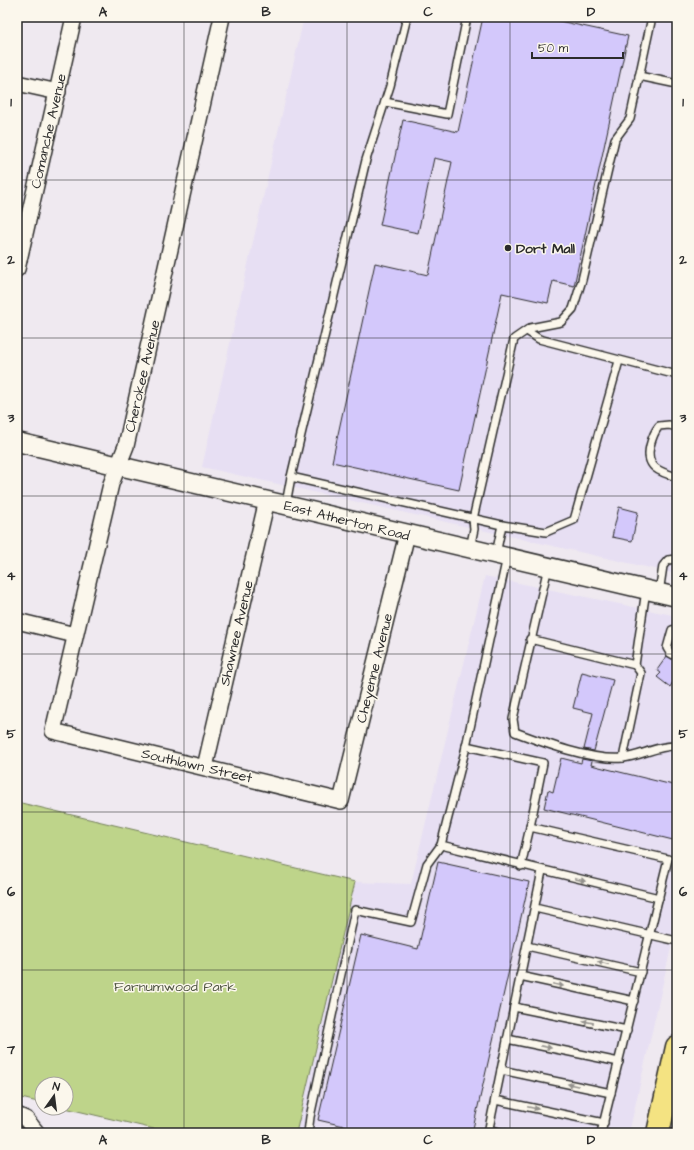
<svg xmlns="http://www.w3.org/2000/svg" width="694" height="1150" viewBox="0 0 694 1150" font-family="'Architects Daughter',sans-serif">
	<style>
		.built { fill: #e7dff3 }
		.green { fill: #bed48a; stroke: #74805a }
		.building { fill: #d3c8fb; stroke: #2b2b2b }
		.lines { fill: none; stroke-linecap: round; stroke-linejoin: round }
		.service-casing { stroke: #2b2b2b; stroke-width: 10 }
		.minor-casing { stroke: #2b2b2b; stroke-width: 18 }
		.tertiary-casing { stroke: #2b2b2b; stroke-width: 21 }
		.primary-casing { stroke: #2b2b2b; stroke-width: 25 }
		.service { stroke: #fbf7ec; stroke-width: 7 }
		.minor { stroke: #fbf7ec; stroke-width: 15 }
		.tertiary { stroke: #fbf7ec; stroke-width: 18 }
		.primary { stroke: #f4e382; stroke-width: 22 }
		.oneway { fill: #93918c }
		.grid { fill: none; stroke: #2b2b2b; stroke-width: 1; stroke-opacity: 0.55 }
		.poi-dot { fill: #2b2b2b; stroke: #fbf7ec; stroke-width: 1.5 }
		.labels { text-anchor: middle; stroke-width: 3; stroke-linejoin: round; paint-order: stroke }
		.street-label { font-size: 14px; fill: #2b2b2b; stroke: #fbf7ec }
		.poi-label { font-size: 14px; font-weight: bold; fill: #2b2b2b; stroke: #fbf7ec; text-anchor: start }
		.park-label { font-size: 14px; fill: #505543; stroke: #fbf7ec }
		.neatline { fill: none; stroke: #2b2b2b; stroke-width: 1.5 }
		.grid-label { font-size: 13px; text-anchor: middle; font-weight: bold; fill: #2b2b2b }
	</style>
	<rect width="100%" height="100%" fill="#efe9f0"/>
	<filter id="ink" filterUnits="userSpaceOnUse"><feTurbulence type="fractalNoise" baseFrequency=".025" numOctaves="2"/><feDisplacementMap in="SourceGraphic" scale="8" xChannelSelector="R" yChannelSelector="G"/><feConvolveMatrix kernelMatrix="1 2 1 2 8 2 1 2 1" color-interpolation-filters="sRGB"/></filter>
	<g filter="url(#ink)">
		<g class="built">
			<path d="M 304,17 L 677,17 L 677,574 L 202,467 Z"/>
			<path d="M 485,576 L 677,616 L 677,921 L 629,1133 L 296,1133 L 355,882 L 411,884 Z"/>
		</g>
		<path class="green" d="M 17,802 L 355,882 L 296,1133 L 171,1133 L 65,1108 L 66,1084 L 42,1084 L 42,1103 L 17,1097 Z"/>
		<g class="building">
			<path d="M 483,17 L 541,17 L 628,36 L 574,286 L 553,281 L 548,303 L 502,293 L 459,490 L 332,462 L 375,263 L 428,275 L 452,162 L 434,158 L 418,233 L 380,225 L 403,120 L 458,132 Z"/>
			<path d="M 619,507 L 638,512 L 632,541 L 612,537 Z"/>
			<path d="M 667,656 L 677,662 L 677,685 L 673,682 L 670,687 L 657,677 L 661,673 L 657,670 Z"/>
			<path d="M 582,672 L 613,680 L 594,751 L 584,749 L 593,713 L 573,708 Z"/>
			<path d="M 561,758 L 581,763 L 582,759 L 592,761 L 591,765 L 677,786 L 677,841 L 544,808 L 548,790 L 553,792 Z"/>
			<path d="M 438,862 L 529,882 L 472,1133 L 375,1133 L 318,1120 L 361,935 L 418,949 Z"/>
		</g>
		<g class="lines">
			<defs>
				<g id="service">
					<path d="M 407,17 L 390,86 L 366,160 L 291,477 L 502,525 L 496,554"/>
					<path d="M 639,76 L 677,84"/>
					<path d="M 385,102 L 447,114 L 467,17"/>
					<path d="M 527,331 L 539,339 L 677,375"/>
					<path d="M 677,427 L 669,425 L 659,426 C 654,432 652,438 650,446 C 645,467 659,472 677,477"/>
					<path d="M 286,504 L 291,477"/>
					<path d="M 502,525 L 546,532 L 574,520 L 619,361"/>
					<path d="M 470,548 L 474,529 L 473,519 L 514,339 L 530,328 L 561,322 L 573,309 L 582,280 L 615,139 L 630,119 L 652,17"/>
					<path d="M 507,557 L 465,751 L 441,845 L 659,898"/>
					<path d="M 548,567 L 513,719 L 515,732 C 544,743 592,761 623,758 C 641,756 658,745 677,746"/>
					<path d="M 659,593 L 663,566 L 668,560 L 677,559"/>
					<path d="M 677,629 L 672,630 L 667,648 L 670,653 L 677,657"/>
					<path d="M 530,639 L 635,665 L 641,673 L 623,758"/>
					<path d="M 635,665 L 646,590"/>
					<path d="M 466,746 L 543,763 L 530,827"/>
					<path d="M 521,866 L 530,827 L 668,859 L 601,1133"/>
					<path d="M 535,908 L 677,941"/>
					<path d="M 527,946 L 641,972"/>
					<path d="M 520,976 L 634,1001"/>
					<path d="M 514,1007 L 627,1030"/>
					<path d="M 507,1039 L 619,1062"/>
					<path d="M 501,1070 L 611,1093"/>
					<path d="M 495,1100 L 604,1123"/>
					<path d="M 489,1130 L 504,1133"/>
					<path d="M 308,1133 L 310,1117 L 355,910 L 411,922 L 427,864 L 441,845"/>
					<path d="M 488,1133 L 542,871"/>
				</g>
				<g id="minor">
					<path d="M 222,17 L 126,446 L 111,484 L 53,731 L 341,801 L 407,534"/>
					<path d="M 17,83 L 58,92"/>
					<path d="M 17,269 L 74,17"/>
					<path d="M 17,621 L 75,635"/>
					<path d="M 205,767 L 267,500"/>
					<path d="M 17,1115 L 26,1119 L 37,1133"/>
				</g>
				<path id="tertiary" d="M 17,442 L 677,597"/>
				<path id="primary" d="M 658,1133 L 677,1047"/>
			</defs>
			<use href="#service" class="service-casing"/>
			<use href="#minor" class="minor-casing"/>
			<use href="#tertiary" class="tertiary-casing"/>
			<use href="#primary" class="primary-casing"/>
			<use href="#service" class="service"/>
			<use href="#minor" class="minor"/>
			<use href="#tertiary" class="tertiary"/>
			<use href="#primary" class="primary"/>
		</g>
		<defs><path id="oneway-solid" d="M-6-.8H1V-3.2L6.5 0L1 3.2V.8H-6Z"/></defs>
		<g class="oneway">
			<use href="#oneway-solid" transform="translate(580 880) rotate(13)"/>
			<use href="#oneway-solid" transform="translate(603 963) rotate(-167)"/>
			<use href="#oneway-solid" transform="translate(558 985) rotate(12)"/>
			<use href="#oneway-solid" transform="translate(588 1022) rotate(-169)"/>
			<use href="#oneway-solid" transform="translate(546 1047) rotate(12)"/>
			<use href="#oneway-solid" transform="translate(573 1085) rotate(-168)"/>
			<use href="#oneway-solid" transform="translate(533 1108) rotate(12)"/>
		</g>
	</g>
	<path class="grid" d="M 184,17 L 184,1133M 347,17 L 347,1133M 510,17 L 510,1133M 17,180 L 677,180M 17,338 L 677,338M 17,496 L 677,496M 17,654 L 677,654M 17,812 L 677,812M 17,970 L 677,970"/>
	<circle class="poi-dot" cx="508" cy="248" r="4"/>
	<g class="labels">
		<g class="street-label">
			<text transform="translate(48 131) rotate(-77)" y="5">Comanche Avenue</text>
			<text transform="translate(142 376) rotate(-77)" y="5">Cherokee Avenue</text>
			<text transform="translate(347 520) rotate(14)" y="5">East Atherton Road</text>
			<text transform="translate(236 633) rotate(-77)" y="5">Shawnee Avenue</text>
			<text transform="translate(374 668) rotate(-76)" y="5">Cheyenne Avenue</text>
			<text transform="translate(197 765) rotate(13)" y="5">Southlawn Street</text>
		</g>
		<g class="poi-label">
			<text x="516" y="253">Dort Mall</text>
		</g>
		<g class="park-label">
			<text x="175" y="991">Farnumwood Park</text>
		</g>
	</g>
	<rect width="694" height="1150" fill="none" stroke="#fbf7ec" stroke-width="44"/>
	<g transform="translate(54 1096) rotate(14)"><circle r="19" fill="#fbf7ec" stroke="#a8a59f"/>
	<path d="M0-3L7 15L0 10L-7 15Z" fill="#2b2b2b"/>
	<text y="-6" font-size="11" font-weight="bold" text-anchor="middle" fill="#2b2b2b">N</text>
	</g>
	<path d="M532 52v6h91v-6" fill="none" stroke="#2b2b2b" stroke-width="2"/>
	<text x="538" y="52" font-size="12" fill="#2b2b2b" stroke="#fbf7ec" stroke-width="3" paint-order="stroke">50 m</text>
	<rect x="22" y="22" width="650" height="1106" class="neatline"/>
	<g class="grid-label">
		<text x="103" y="16">A</text>
		<text x="266" y="16">B</text>
		<text x="428" y="16">C</text>
		<text x="591" y="16">D</text>
		<text x="11" y="106">1</text>
		<text x="683" y="106">1</text>
		<text x="11" y="264">2</text>
		<text x="683" y="264">2</text>
		<text x="11" y="422">3</text>
		<text x="683" y="422">3</text>
		<text x="11" y="580">4</text>
		<text x="683" y="580">4</text>
		<text x="11" y="738">5</text>
		<text x="683" y="738">5</text>
		<text x="11" y="896">6</text>
		<text x="683" y="896">6</text>
		<text x="11" y="1054">7</text>
		<text x="683" y="1054">7</text>
		<text x="103" y="1144">A</text>
		<text x="266" y="1144">B</text>
		<text x="428" y="1144">C</text>
		<text x="591" y="1144">D</text>
	</g>
</svg>
